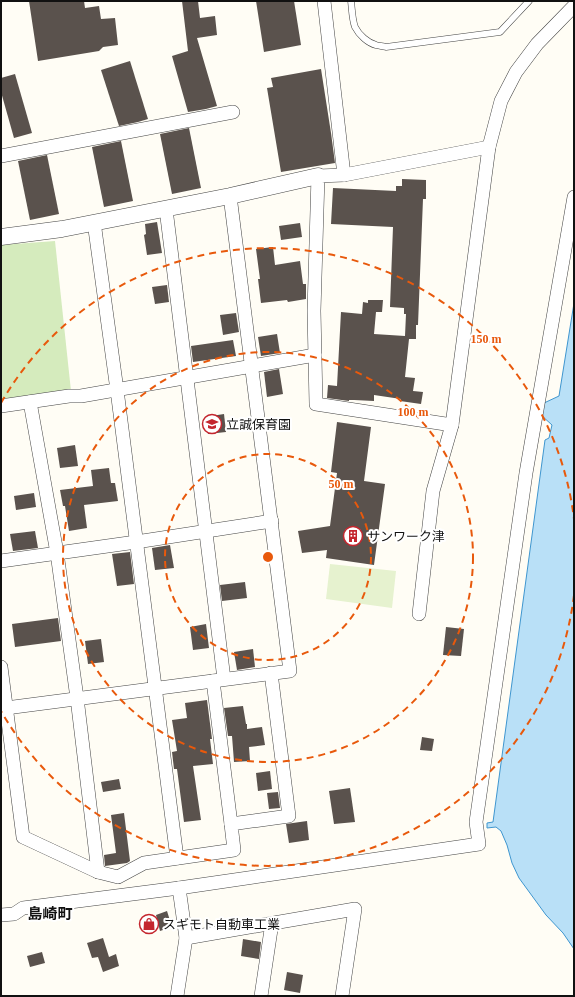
<svg xmlns="http://www.w3.org/2000/svg" width="575" height="997" viewBox="0 0 575 997" font-family="'Times New Roman','Noto Sans JP',serif">
	<style>
		.green { fill: #d5ebbd }
		.pitch { fill: #e6f2cf }
		.water { fill: #b9e0f7; stroke: #3f96cf }
		.building { fill: #5a524d }
		.lines { fill: none; stroke-linecap: round; stroke-linejoin: round }
		.service-casing { stroke: #444; stroke-width: 7 }
		.minor-casing { stroke: #444; stroke-width: 14 }
		.tertiary-casing { stroke: #444; stroke-width: 17 }
		.service { stroke: #fff; stroke-width: 6 }
		.minor { stroke: #fff; stroke-width: 13 }
		.tertiary { stroke: #fff; stroke-width: 16 }
		.ring { fill: none; stroke: #e8590c; stroke-width: 2; stroke-dasharray: 7 5 }
		.labels { text-anchor: middle; stroke-width: 4; stroke-linejoin: round; paint-order: stroke }
		.poi-label { font-size: 13px; fill: #111; stroke: #fff; text-anchor: start }
		.quarter-label { font-size: 15px; font-weight: bold; fill: #111; stroke: #fff }
		.centre { fill: #e8590c; stroke: #fff; stroke-width: 2 }
		.ring-label { font-size: 12px; text-anchor: middle; font-weight: bold; fill: #e8590c; stroke: #fff; stroke-width: 4; stroke-linejoin: round; paint-order: stroke }
	</style>
	<rect width="100%" height="100%" fill="#fffdf5"/>
	<path class="green" d="M 55,241 L 71,391 L 1,401 L 1,245 Z"/>
	<path class="pitch" d="M 330,564 L 396,571 L 392,608 L 326,599 Z"/>
	<path class="water" d="M 574,303 L 574,949 L 563,933 L 546,915 L 519,878 L 512,863 L 507,845 L 501,831 L 496,827 L 487,828 L 487,823 L 493,822 L 545,440 L 549,438 L 552,425 L 541,415 L 544,403 L 559,396 Z"/>
	<g class="building">
		<path d="M 29,1 L 84,1 L 85,8 L 99,6 L 101,19 L 115,18 L 118,45 L 103,47 L 99,51 L 38,61 Z"/>
		<path d="M 182,1 L 198,1 L 200,18 L 215,16 L 217,35 L 197,38 L 217,106 L 206,109 L 188,112 L 172,56 L 188,51 Z"/>
		<path d="M 256,1 L 294,1 L 301,45 L 264,52 Z"/>
		<path d="M 130,61 L 148,119 L 138,122 L 119,126 L 101,70 Z"/>
		<path d="M 321,69 L 331,133 L 335,163 L 281,172 L 267,88 L 273,87 L 271,78 Z"/>
		<path d="M 15,74 L 32,133 L 14,138 L 1,92 L 1,78 Z"/>
		<path d="M 189,128 L 201,188 L 172,194 L 160,134 Z"/>
		<path d="M 121,141 L 133,201 L 104,207 L 92,147 Z"/>
		<path d="M 47,155 L 59,214 L 30,220 L 18,161 Z"/>
		<path d="M 402,179 L 426,180 L 426,199 L 423,199 L 418,325 L 416,325 L 416,339 L 409,339 L 405,377 L 415,378 L 413,391 L 423,392 L 421,404 L 400,401 L 401,399 L 374,395 L 374,401 L 354,400 L 349,400 L 349,401 L 327,398 L 328,385 L 337,386 L 341,312 L 362,314 L 363,302 L 368,303 L 368,300 L 383,300 L 382,312 L 376,312 L 374,334 L 405,336 L 406,314 L 404,314 L 404,308 L 390,307 L 393,227 L 331,224 L 333,188 L 396,191 L 396,186 L 402,186 Z"/>
		<path d="M 157,222 L 162,253 L 147,255 L 144,235 L 146,234 L 145,224 Z"/>
		<path d="M 300,223 L 302,237 L 281,240 L 279,226 Z"/>
		<path d="M 273,247 L 275,265 L 300,261 L 303,284 L 306,284 L 306,299 L 288,302 L 287,300 L 261,303 L 258,279 L 260,279 L 256,249 Z"/>
		<path d="M 167,285 L 169,302 L 155,304 L 152,287 Z"/>
		<path d="M 236,313 L 239,332 L 223,335 L 220,315 Z"/>
		<path d="M 277,334 L 280,353 L 261,356 L 258,337 Z"/>
		<path d="M 233,340 L 236,356 L 193,362 L 191,346 Z"/>
		<path d="M 279,369 L 283,394 L 267,397 L 264,372 Z"/>
		<path d="M 224,414 L 226,432 L 208,434 L 205,417 Z"/>
		<path d="M 337,422 L 371,427 L 364,481 L 385,484 L 374,565 L 326,558 L 327,550 L 302,553 L 298,531 L 330,526 L 337,473 L 331,472 Z"/>
		<path d="M 75,445 L 78,466 L 60,468 L 57,448 Z"/>
		<path d="M 109,468 L 111,483 L 115,483 L 118,501 L 84,505 L 87,528 L 69,531 L 65,506 L 63,506 L 60,490 L 93,486 L 91,470 Z"/>
		<path d="M 34,493 L 36,507 L 16,510 L 14,496 Z"/>
		<path d="M 35,531 L 38,548 L 13,551 L 10,534 Z"/>
		<path d="M 170,545 L 174,568 L 155,570 L 152,548 Z"/>
		<path d="M 130,552 L 134,584 L 117,586 L 112,554 Z"/>
		<path d="M 245,582 L 247,598 L 222,601 L 220,585 Z"/>
		<path d="M 58,618 L 61,641 L 15,647 L 12,624 Z"/>
		<path d="M 206,624 L 209,648 L 193,650 L 190,627 Z"/>
		<path d="M 446,627 L 464,629 L 461,656 L 443,655 Z"/>
		<path d="M 101,639 L 104,662 L 88,664 L 85,641 Z"/>
		<path d="M 253,649 L 255,667 L 237,670 L 234,652 Z"/>
		<path d="M 207,700 L 212,739 L 210,739 L 213,764 L 193,766 L 201,820 L 184,822 L 177,769 L 174,769 L 172,752 L 177,751 L 172,720 L 187,718 L 185,703 Z"/>
		<path d="M 243,706 L 246,724 L 247,724 L 247,729 L 262,727 L 265,745 L 249,747 L 250,761 L 234,762 L 232,736 L 228,736 L 224,708 Z"/>
		<path d="M 422,737 L 434,739 L 432,751 L 420,750 Z"/>
		<path d="M 270,771 L 272,789 L 258,791 L 256,773 Z"/>
		<path d="M 119,779 L 121,789 L 103,792 L 101,782 Z"/>
		<path d="M 350,788 L 355,822 L 334,824 L 329,791 Z"/>
		<path d="M 278,792 L 280,808 L 269,809 L 267,793 Z"/>
		<path d="M 124,813 L 130,861 L 127,863 L 105,866 L 104,855 L 116,853 L 111,815 Z"/>
		<path d="M 307,821 L 309,840 L 289,843 L 286,824 Z"/>
		<path d="M 167,911 L 172,927 L 160,931 L 156,915 Z"/>
		<path d="M 103,938 L 109,957 L 116,954 L 119,966 L 103,972 L 98,957 L 92,958 L 87,943 Z"/>
		<path d="M 243,939 L 261,942 L 259,959 L 241,956 Z"/>
		<path d="M 42,952 L 45,963 L 30,967 L 27,956 Z"/>
		<path d="M 287,972 L 303,975 L 300,993 L 284,990 Z"/>
	</g>
	<g class="lines">
		<defs>
			<path id="service" d="M 351,1 C 352,9 352,19 355,27 C 359,35 368,43 376,45 C 379,46 383,46 386,47 L 500,32 L 529,1"/>
			<g id="minor">
				<path d="M 324,1 L 344,175"/>
				<path d="M 1,156 L 233,112"/>
				<path d="M 166,209 L 224,679"/>
				<path d="M 94,222 L 117,390 L 177,858"/>
				<path d="M 30,402 L 57,553 L 77,698 L 98,872"/>
				<path d="M 1,406 L 69,396 L 81,396 L 315,355"/>
				<path d="M 452,425 L 316,404 L 314,311 L 318,176 L 344,175 L 489,147"/>
				<path d="M 1,561 L 136,542 L 272,521"/>
				<path d="M 419,614 L 433,491 L 452,425 L 489,147 L 501,101 L 516,72 L 537,44 L 574,6"/>
				<path d="M 1,667 L 23,837 L 98,872 L 118,877 L 144,863 L 234,850 L 231,824 L 289,816 L 271,673"/>
				<path d="M 213,681 L 231,824"/>
				<path d="M 6,708 L 290,671 L 230,196"/>
				<path d="M 1,915 L 14,914 L 23,908 L 179,888 L 479,844 L 476,822 L 526,473 L 574,197"/>
				<path d="M 186,938 L 355,909 L 342,996"/>
				<path d="M 177,996 L 186,938 L 179,888"/>
				<path d="M 261,996 L 272,923"/>
			</g>
			<path id="tertiary" d="M 1,237 L 62,229 L 230,196 L 318,176"/>
		</defs>
		<use href="#service" class="service-casing"/>
		<use href="#minor" class="minor-casing"/>
		<use href="#tertiary" class="tertiary-casing"/>
		<use href="#service" class="service"/>
		<use href="#minor" class="minor"/>
		<use href="#tertiary" class="tertiary"/>
	</g>
	<g class="ring">
		<circle cx="268" cy="557" r="103"/>
		<circle cx="268" cy="557" r="205"/>
		<path d="M574 595A308 308 0 0 1 1 711M1 403A308 308 0 0 1 574 519"/>
	</g>
	<defs>
		<symbol id="school-ring" viewBox="-11 -11 22 22"><circle r="9.5" fill="#fff" stroke="#c4262e" stroke-width="1.5"/><path d="M0-5L7-2L0 1L-7-2ZM-4 1L0 2.5L4 1V4Q0 6-4 4Z" fill="#c4262e"/></symbol>
		<symbol id="building-ring" viewBox="-11 -11 22 22"><circle r="9.5" fill="#fff" stroke="#c4262e" stroke-width="1.5"/><path d="M-4-6H4V6H1V3H-1V6H-4ZM-2.5-4.3h1.7v1.8h-1.7ZM.8-4.3h1.7v1.8H.8ZM-2.5-1h1.7V.8h-1.7ZM.8-1h1.7V.8H.8Z" fill="#c4262e"/></symbol>
		<symbol id="shop-ring" viewBox="-11 -11 22 22"><circle r="9.5" fill="#fff" stroke="#c4262e" stroke-width="1.5"/><path d="M-5-2.5h2.3a2.7 3.5 0 0 1 5.4 0H5L5.5 6h-11ZM-1.5-2.5h3a1.5 2.3 0 0 0-3 0Z" fill="#c4262e"/></symbol>
	</defs>
	<g fill-rule="evenodd">
		<use href="#school-ring" x="201" y="413" width="22" height="22"/>
		<use href="#building-ring" x="342" y="525" width="22" height="22"/>
		<use href="#shop-ring" x="138" y="913" width="22" height="22"/>
	</g>
	<g class="labels">
		<g class="poi-label">
			<text x="226" y="429">立誠保育園</text>
			<text x="367" y="541">サンワーク津</text>
			<text x="163" y="929">スギモト自動車工業</text>
		</g>
		<g class="quarter-label">
			<text x="50" y="919">島崎町</text>
		</g>
	</g>
	<circle cx="268" cy="557" r="6" class="centre"/>
	<g class="ring-label">
		<text x="486" y="343">150 m</text>
		<text x="413" y="416">100 m</text>
		<text x="341" y="488">50 m</text>
	</g>
	<rect width="575" height="997" fill="none" stroke="#111111" stroke-width="4"/>
</svg>
